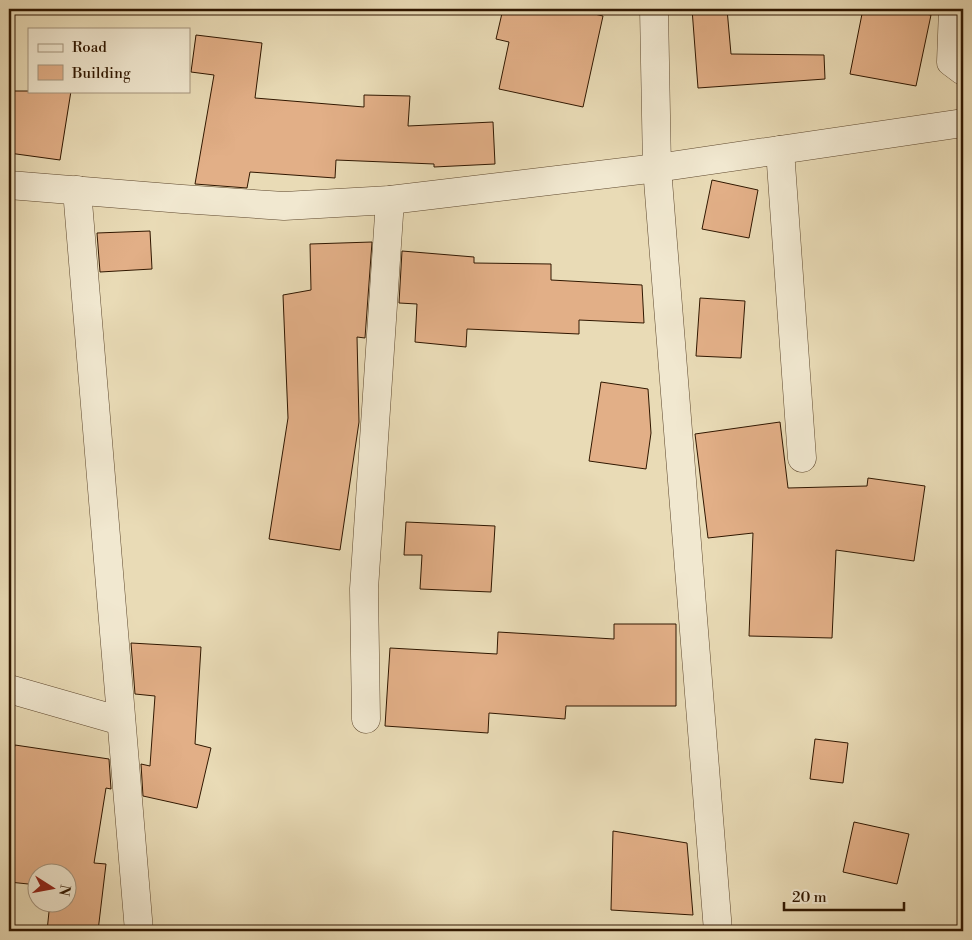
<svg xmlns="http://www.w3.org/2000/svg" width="972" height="940" viewBox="0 0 972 940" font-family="'Libre Bodoni',serif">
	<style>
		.building { fill: #e2af87; stroke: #301700 }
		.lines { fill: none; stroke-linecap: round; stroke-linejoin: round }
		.minor-casing { stroke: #5e482e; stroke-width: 29 }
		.minor { stroke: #f1e8d0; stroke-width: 28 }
	</style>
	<rect width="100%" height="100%" fill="#e9dbb6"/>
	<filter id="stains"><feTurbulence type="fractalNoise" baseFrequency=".004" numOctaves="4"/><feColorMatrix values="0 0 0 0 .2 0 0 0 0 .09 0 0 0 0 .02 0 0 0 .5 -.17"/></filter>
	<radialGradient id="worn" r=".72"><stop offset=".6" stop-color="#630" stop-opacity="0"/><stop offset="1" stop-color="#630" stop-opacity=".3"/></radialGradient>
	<g class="building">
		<path d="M 503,9 L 573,9 L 603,16 L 583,107 L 499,89 L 509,42 L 496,39 Z"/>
		<path d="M 692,9 L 727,9 L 731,54 L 824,55 L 825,79 L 698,88 Z"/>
		<path d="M 863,9 L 897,9 L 931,15 L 916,86 L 850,74 Z"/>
		<path d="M 196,35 L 262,43 L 255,98 L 364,107 L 364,95 L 410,96 L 408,126 L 493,122 L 495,164 L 434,167 L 434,164 L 336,160 L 335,178 L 250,172 L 247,188 L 195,184 L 214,75 L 191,72 Z"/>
		<path d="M 9,91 L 71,91 L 60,160 L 9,153 Z"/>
		<path d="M 712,180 L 758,190 L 749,238 L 702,229 Z"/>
		<path d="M 150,231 L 152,269 L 100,272 L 97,233 Z"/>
		<path d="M 372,242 L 365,338 L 357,337 L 359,422 L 340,550 L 269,539 L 288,418 L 283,295 L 311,290 L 310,244 Z"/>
		<path d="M 402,251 L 474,257 L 474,263 L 551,264 L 551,280 L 642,285 L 644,323 L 579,320 L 579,334 L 467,329 L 466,347 L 415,342 L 417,304 L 399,303 Z"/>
		<path d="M 700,298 L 745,301 L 741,358 L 696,356 Z"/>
		<path d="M 601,382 L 648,389 L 651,433 L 646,469 L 589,461 Z"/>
		<path d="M 780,422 L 788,488 L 867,486 L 868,478 L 925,486 L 914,561 L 836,550 L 832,638 L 749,636 L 753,533 L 708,538 L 695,434 Z"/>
		<path d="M 406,522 L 495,526 L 491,592 L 420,589 L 422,555 L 404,555 Z"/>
		<path d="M 614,624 L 676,624 L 676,706 L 566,706 L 565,719 L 489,713 L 488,733 L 385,726 L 390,648 L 497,654 L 498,632 L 614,639 Z"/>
		<path d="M 131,643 L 201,647 L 195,744 L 211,748 L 197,808 L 143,796 L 141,764 L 150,766 L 155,696 L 135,694 Z"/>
		<path d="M 815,739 L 848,743 L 843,783 L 810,779 Z"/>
		<path d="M 15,745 L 109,759 L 111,789 L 106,788 L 94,863 L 106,864 L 98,931 L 47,931 L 50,902 L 68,902 L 68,872 L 38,872 L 38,885 L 9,882 L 9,774 Z"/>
		<path d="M 854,822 L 909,834 L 897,884 L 843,872 Z"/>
		<path d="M 613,831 L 687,843 L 693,915 L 611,910 Z"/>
	</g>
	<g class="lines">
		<defs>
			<g id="minor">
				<path d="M 654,9 L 657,168 L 718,931"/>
				<path d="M 953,9 L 951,62 L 963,71"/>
				<path d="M 780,150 L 802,458"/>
				<path d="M 9,185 L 182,199 L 284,206 L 390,200 L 657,168 L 963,123"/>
				<path d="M 77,190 L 139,931"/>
				<path d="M 9,689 L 121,721"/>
				<path d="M 366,719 L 364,589 L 390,200"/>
			</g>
		</defs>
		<use href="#minor" class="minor-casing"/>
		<use href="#minor" class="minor"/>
	</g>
	<rect width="972" height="940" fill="none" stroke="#e9dbb6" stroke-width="30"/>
	<rect x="10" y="10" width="952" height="920" fill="none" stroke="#301700" stroke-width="2.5"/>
	<rect x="15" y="15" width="942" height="910" fill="none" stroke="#301700"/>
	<rect x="28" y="28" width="162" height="65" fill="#f1e8d0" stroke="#a4947d"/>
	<rect x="38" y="44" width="25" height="8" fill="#f1e8d0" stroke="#a4947d"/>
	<text x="72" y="52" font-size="15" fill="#301700">Road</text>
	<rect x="38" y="65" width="25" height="15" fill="#e2af87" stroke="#a4947d"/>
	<text x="72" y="78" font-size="15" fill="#301700">Building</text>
	<g transform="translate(52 888) rotate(101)"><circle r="24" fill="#f1e8d0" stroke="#a4947d"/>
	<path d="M0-4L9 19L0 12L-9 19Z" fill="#8f2418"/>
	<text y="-8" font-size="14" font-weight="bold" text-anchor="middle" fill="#301700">N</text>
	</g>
	<path d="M784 902v8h120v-8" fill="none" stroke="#301700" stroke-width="2.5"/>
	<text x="792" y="902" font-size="15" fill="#301700" stroke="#f1e8d0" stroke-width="4" paint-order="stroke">20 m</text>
	<rect width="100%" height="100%" filter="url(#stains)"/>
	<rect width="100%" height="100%" fill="url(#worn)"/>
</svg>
